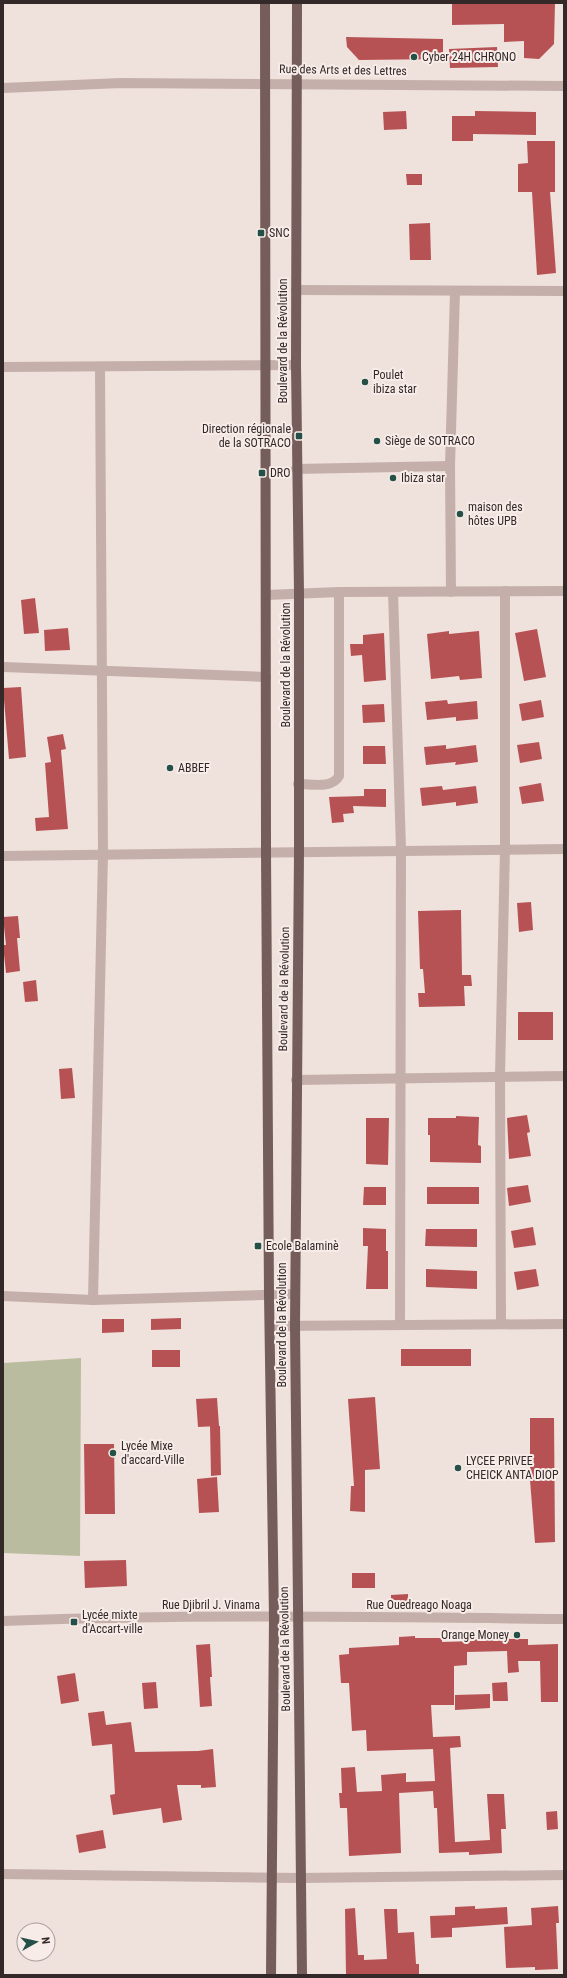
<svg xmlns="http://www.w3.org/2000/svg" width="567" height="1978" viewBox="0 0 567 1978" font-family="'Roboto Condensed',sans-serif">
	<style>
		.green { fill: #b9bc9e }
		.building { fill: #b75254 }
		.lines { fill: none; stroke-linecap: round; stroke-linejoin: round }
		.minor { stroke: #c5afaa; stroke-width: 10 }
		.major { stroke: #745d5b; stroke-width: 10 }
		.poi-dot { fill: #235047; stroke: #f7ece8; stroke-width: 1.5 }
		.labels { text-anchor: middle; stroke-width: 4; stroke-linejoin: round; paint-order: stroke }
		.poi-label { font-size: 12px; fill: #342929; stroke: #f7ece8; text-anchor: start }
		.street-label { font-size: 12px; fill: #342929; stroke: #f7ece8 }
	</style>
	<rect width="100%" height="100%" fill="#efe1dc"/>
	<path class="green" d="M 81,1358 L 80,1556 L 3,1553 L 3,1363 Z"/>
	<g class="building">
		<path d="M 452,3 L 555,3 L 554,44 L 539,59 L 524,58 L 524,41 L 504,42 L 504,24 L 452,25 Z"/>
		<path d="M 346,37 L 443,39 L 443,59 L 359,60 L 347,47 Z"/>
		<path d="M 497,47 L 498,67 L 450,68 L 449,49 Z"/>
		<path d="M 406,111 L 407,129 L 384,130 L 383,112 Z"/>
		<path d="M 475,111 L 536,112 L 536,135 L 473,134 L 473,141 L 452,141 L 452,116 L 475,116 Z"/>
		<path d="M 527,141 L 555,141 L 555,192 L 550,192 L 556,273 L 537,275 L 532,192 L 518,192 L 518,164 L 528,163 Z"/>
		<path d="M 406,174 L 422,174 L 422,185 L 407,185 Z"/>
		<path d="M 430,223 L 431,260 L 410,260 L 409,224 Z"/>
		<path d="M 35,598 L 39,633 L 24,634 L 21,600 Z"/>
		<path d="M 68,628 L 70,650 L 45,651 L 44,630 Z"/>
		<path d="M 537,629 L 546,677 L 524,681 L 515,633 Z"/>
		<path d="M 449,631 L 449,634 L 479,631 L 482,678 L 460,680 L 459,676 L 431,679 L 427,634 Z"/>
		<path d="M 384,633 L 386,680 L 364,682 L 362,655 L 351,656 L 350,644 L 363,644 L 363,635 Z"/>
		<path d="M 21,687 L 26,757 L 9,759 L 3,688 Z"/>
		<path d="M 447,700 L 448,704 L 477,701 L 478,719 L 456,721 L 456,717 L 427,720 L 425,702 Z"/>
		<path d="M 541,700 L 544,717 L 522,721 L 519,704 Z"/>
		<path d="M 384,704 L 385,722 L 363,723 L 362,705 Z"/>
		<path d="M 63,734 L 66,749 L 61,750 L 68,829 L 36,831 L 35,818 L 49,817 L 45,763 L 51,762 L 47,737 Z"/>
		<path d="M 539,742 L 542,759 L 520,763 L 517,745 Z"/>
		<path d="M 446,745 L 446,749 L 476,745 L 478,762 L 455,765 L 456,762 L 426,765 L 424,747 Z"/>
		<path d="M 363,746 L 385,746 L 386,764 L 363,764 Z"/>
		<path d="M 541,783 L 544,801 L 522,804 L 519,787 Z"/>
		<path d="M 442,786 L 443,790 L 476,786 L 478,803 L 456,806 L 456,802 L 422,806 L 420,788 Z"/>
		<path d="M 364,789 L 386,789 L 386,807 L 353,806 L 354,813 L 343,814 L 344,822 L 332,823 L 329,797 L 364,796 Z"/>
		<path d="M 531,902 L 533,930 L 519,932 L 517,903 Z"/>
		<path d="M 461,910 L 462,975 L 471,975 L 472,986 L 464,986 L 465,1006 L 419,1007 L 418,993 L 425,993 L 423,969 L 420,969 L 418,911 Z"/>
		<path d="M 18,916 L 20,938 L 17,938 L 20,971 L 6,973 L 3,945 L 6,945 L 3,917 Z"/>
		<path d="M 36,980 L 38,1001 L 25,1002 L 23,982 Z"/>
		<rect x="518" y="1012" width="35" height="28"/>
		<path d="M 72,1068 L 75,1098 L 61,1099 L 59,1069 Z"/>
		<path d="M 527,1115 L 530,1132 L 527,1133 L 531,1156 L 509,1159 L 507,1118 Z"/>
		<path d="M 456,1116 L 479,1117 L 478,1145 L 481,1146 L 481,1163 L 430,1162 L 430,1135 L 428,1135 L 428,1118 L 456,1118 Z"/>
		<path d="M 366,1118 L 389,1118 L 388,1165 L 366,1164 Z"/>
		<path d="M 528,1185 L 531,1202 L 509,1206 L 507,1188 Z"/>
		<path d="M 364,1187 L 386,1187 L 386,1205 L 363,1205 Z"/>
		<rect x="427" y="1187" width="52" height="17"/>
		<path d="M 533,1227 L 536,1245 L 514,1248 L 511,1231 Z"/>
		<path d="M 363,1228 L 386,1229 L 386,1251 L 388,1251 L 388,1289 L 366,1289 L 368,1246 L 363,1246 Z"/>
		<path d="M 426,1229 L 477,1229 L 477,1247 L 425,1246 Z"/>
		<path d="M 426,1269 L 477,1271 L 477,1289 L 426,1287 Z"/>
		<path d="M 536,1269 L 539,1286 L 517,1290 L 514,1272 Z"/>
		<path d="M 181,1318 L 181,1329 L 151,1330 L 151,1319 Z"/>
		<path d="M 102,1319 L 124,1319 L 124,1332 L 102,1333 Z"/>
		<rect x="401" y="1349" width="70" height="17"/>
		<rect x="152" y="1350" width="28" height="17"/>
		<path d="M 375,1397 L 380,1469 L 365,1470 L 365,1512 L 350,1511 L 351,1486 L 354,1486 L 348,1399 Z"/>
		<path d="M 217,1398 L 219,1426 L 198,1427 L 196,1399 Z"/>
		<path d="M 530,1418 L 554,1418 L 555,1542 L 535,1543 L 530,1480 Z"/>
		<path d="M 210,1426 L 220,1426 L 221,1475 L 211,1476 Z"/>
		<path d="M 84,1444 L 114,1444 L 115,1514 L 85,1514 Z"/>
		<path d="M 217,1477 L 219,1512 L 199,1513 L 197,1479 Z"/>
		<path d="M 126,1560 L 127,1586 L 85,1588 L 84,1561 Z"/>
		<rect x="352" y="1573" width="23" height="15"/>
		<path d="M 408,1594 L 408,1605 L 391,1606 L 391,1595 Z"/>
		<path d="M 415,1636 L 415,1638 L 442,1638 L 442,1642 L 474,1641 L 474,1639 L 528,1639 L 528,1645 L 558,1644 L 558,1702 L 541,1702 L 540,1661 L 518,1661 L 519,1672 L 508,1673 L 507,1651 L 467,1652 L 467,1665 L 454,1666 L 454,1705 L 431,1705 L 433,1737 L 460,1736 L 461,1747 L 450,1748 L 455,1842 L 490,1840 L 487,1794 L 504,1794 L 506,1829 L 501,1829 L 502,1853 L 469,1855 L 469,1852 L 439,1853 L 437,1808 L 434,1808 L 433,1791 L 399,1793 L 401,1853 L 349,1856 L 347,1808 L 340,1808 L 339,1793 L 342,1793 L 341,1768 L 355,1767 L 357,1792 L 382,1791 L 381,1775 L 406,1773 L 406,1782 L 435,1781 L 433,1749 L 367,1751 L 366,1730 L 352,1731 L 349,1683 L 341,1683 L 339,1655 L 349,1654 L 349,1648 L 399,1645 L 399,1637 Z"/>
		<path d="M 210,1644 L 212,1677 L 210,1677 L 212,1706 L 200,1707 L 196,1645 Z"/>
		<path d="M 75,1673 L 79,1701 L 61,1704 L 57,1676 Z"/>
		<path d="M 156,1682 L 158,1708 L 144,1709 L 142,1683 Z"/>
		<path d="M 507,1682 L 508,1701 L 493,1701 L 492,1683 Z"/>
		<path d="M 490,1694 L 490,1708 L 455,1710 L 455,1695 Z"/>
		<path d="M 104,1711 L 106,1725 L 131,1722 L 135,1752 L 198,1751 L 213,1749 L 216,1787 L 201,1788 L 201,1785 L 177,1785 L 182,1820 L 163,1823 L 161,1808 L 113,1815 L 110,1795 L 115,1794 L 112,1744 L 92,1746 L 88,1713 Z"/>
		<path d="M 557,1811 L 558,1829 L 547,1830 L 546,1812 Z"/>
		<path d="M 103,1830 L 106,1848 L 79,1853 L 76,1835 Z"/>
		<path d="M 475,1906 L 475,1909 L 507,1907 L 508,1924 L 452,1928 L 452,1937 L 431,1938 L 430,1916 L 455,1915 L 455,1907 Z"/>
		<path d="M 558,1906 L 559,1923 L 556,1923 L 558,1969 L 535,1970 L 535,1967 L 506,1968 L 504,1927 L 532,1925 L 531,1908 Z"/>
		<path d="M 355,1908 L 358,1955 L 364,1955 L 364,1960 L 387,1959 L 384,1909 L 397,1909 L 398,1933 L 414,1932 L 416,1964 L 419,1964 L 419,1975 L 346,1975 L 345,1909 Z"/>
	</g>
	<g class="lines">
		<g class="minor">
			<path d="M 3,88 L 121,83 L 564,86"/>
			<path d="M 296,290 L 564,291"/>
			<path d="M 3,367 L 296,365"/>
			<path d="M 296,469 L 450,466"/>
			<path d="M 393,592 L 401,849 L 400,1325"/>
			<path d="M 451,592 L 450,466 L 455,291"/>
			<path d="M 266,595 L 339,592"/>
			<path d="M 3,667 L 266,677"/>
			<path d="M 298,784 C 312,784 332,789 339,776 L 339,592 L 564,591"/>
			<path d="M 3,856 L 564,849"/>
			<path d="M 296,1080 L 564,1076"/>
			<path d="M 3,1296 L 93,1300 L 295,1294"/>
			<path d="M 93,1300 L 103,854 L 100,367"/>
			<path d="M 501,1324 L 500,1076 L 505,848 L 505,591"/>
			<path d="M 270,1326 L 564,1324"/>
			<path d="M 3,1621 C 190,1614 377,1617 564,1619"/>
			<path d="M 3,1874 L 300,1878 L 564,1875"/>
		</g>
		<g class="major">
			<path d="M 265,3 L 266,853 L 269,1295 L 274,1618 L 271,1975"/>
			<path d="M 297,3 L 296,365 L 299,593 L 299,852 L 295,1327 L 302,1975"/>
		</g>
	</g>
	<g class="poi-dot">
		<circle cx="414" cy="57" r="4"/>
		<rect x="257" y="229" width="8" height="8" rx="2"/>
		<circle cx="365" cy="382" r="4"/>
		<rect x="295" y="432" width="8" height="8" rx="2"/>
		<circle cx="377" cy="441" r="4"/>
		<rect x="258" y="469" width="8" height="8" rx="2"/>
		<circle cx="393" cy="478" r="4"/>
		<circle cx="460" cy="514" r="4"/>
		<circle cx="170" cy="768" r="4"/>
		<rect x="254" y="1242" width="8" height="8" rx="2"/>
		<circle cx="113" cy="1453" r="4"/>
		<circle cx="458" cy="1468" r="4"/>
		<rect x="70" y="1618" width="8" height="8" rx="2"/>
		<circle cx="517" cy="1635" r="4"/>
	</g>
	<g class="labels">
		<g class="poi-label">
			<text x="422" y="61">Cyber 24H CHRONO</text>
			<text x="269" y="237">SNC</text>
			<text x="373" y="379">Poulet<tspan x="373" dy="14">ibiza star</tspan></text>
			<text x="291" y="433" text-anchor="end">Direction régionale<tspan x="291" dy="14">de la SOTRACO</tspan></text>
			<text x="385" y="445">Siège de SOTRACO</text>
			<text x="270" y="477">DRO</text>
			<text x="401" y="482">Ibiza star</text>
			<text x="468" y="511">maison des<tspan x="468" dy="14">hôtes UPB</tspan></text>
			<text x="178" y="772">ABBEF</text>
			<text x="266" y="1250">Ecole Balaminè</text>
			<text x="121" y="1450">Lycée Mixe<tspan x="121" dy="14">d'accard-Ville</tspan></text>
			<text x="466" y="1465">LYCEE PRIVEE<tspan x="466" dy="14">CHEICK ANTA DIOP</tspan></text>
			<text x="82" y="1619">Lycée mixte<tspan x="82" dy="14">d'Accart-ville</tspan></text>
			<text x="509" y="1639" text-anchor="end">Orange Money</text>
		</g>
		<g class="street-label">
			<text transform="translate(343 70) rotate(1)" y="4">Rue des Arts et des Lettres</text>
			<text transform="translate(283 341) rotate(-90)" y="4">Boulevard de la Révolution</text>
			<text transform="translate(286 665) rotate(-90)" y="4">Boulevard de la Révolution</text>
			<text transform="translate(284 989) rotate(-89)" y="4">Boulevard de la Révolution</text>
			<text transform="translate(282 1325) rotate(-90)" y="4">Boulevard de la Révolution</text>
			<text x="211" y="1609">Rue Djibril J. Vinama</text>
			<text x="419" y="1609">Rue Ouedreago Noaga</text>
			<text transform="translate(285 1649) rotate(-91)" y="4">Boulevard de la Révolution</text>
		</g>
	</g>
	<rect width="567" height="1978" fill="none" stroke="#342929" stroke-width="8"/>
	<g transform="translate(36 1942) rotate(82)"><circle r="19" fill="#f7ece8" stroke="#a99e9c"/>
	<path d="M0-3L7 15L0 10L-7 15Z" fill="#235047"/>
	<text y="-6" font-size="11" font-weight="bold" text-anchor="middle" fill="#342929">N</text>
	</g>
</svg>
